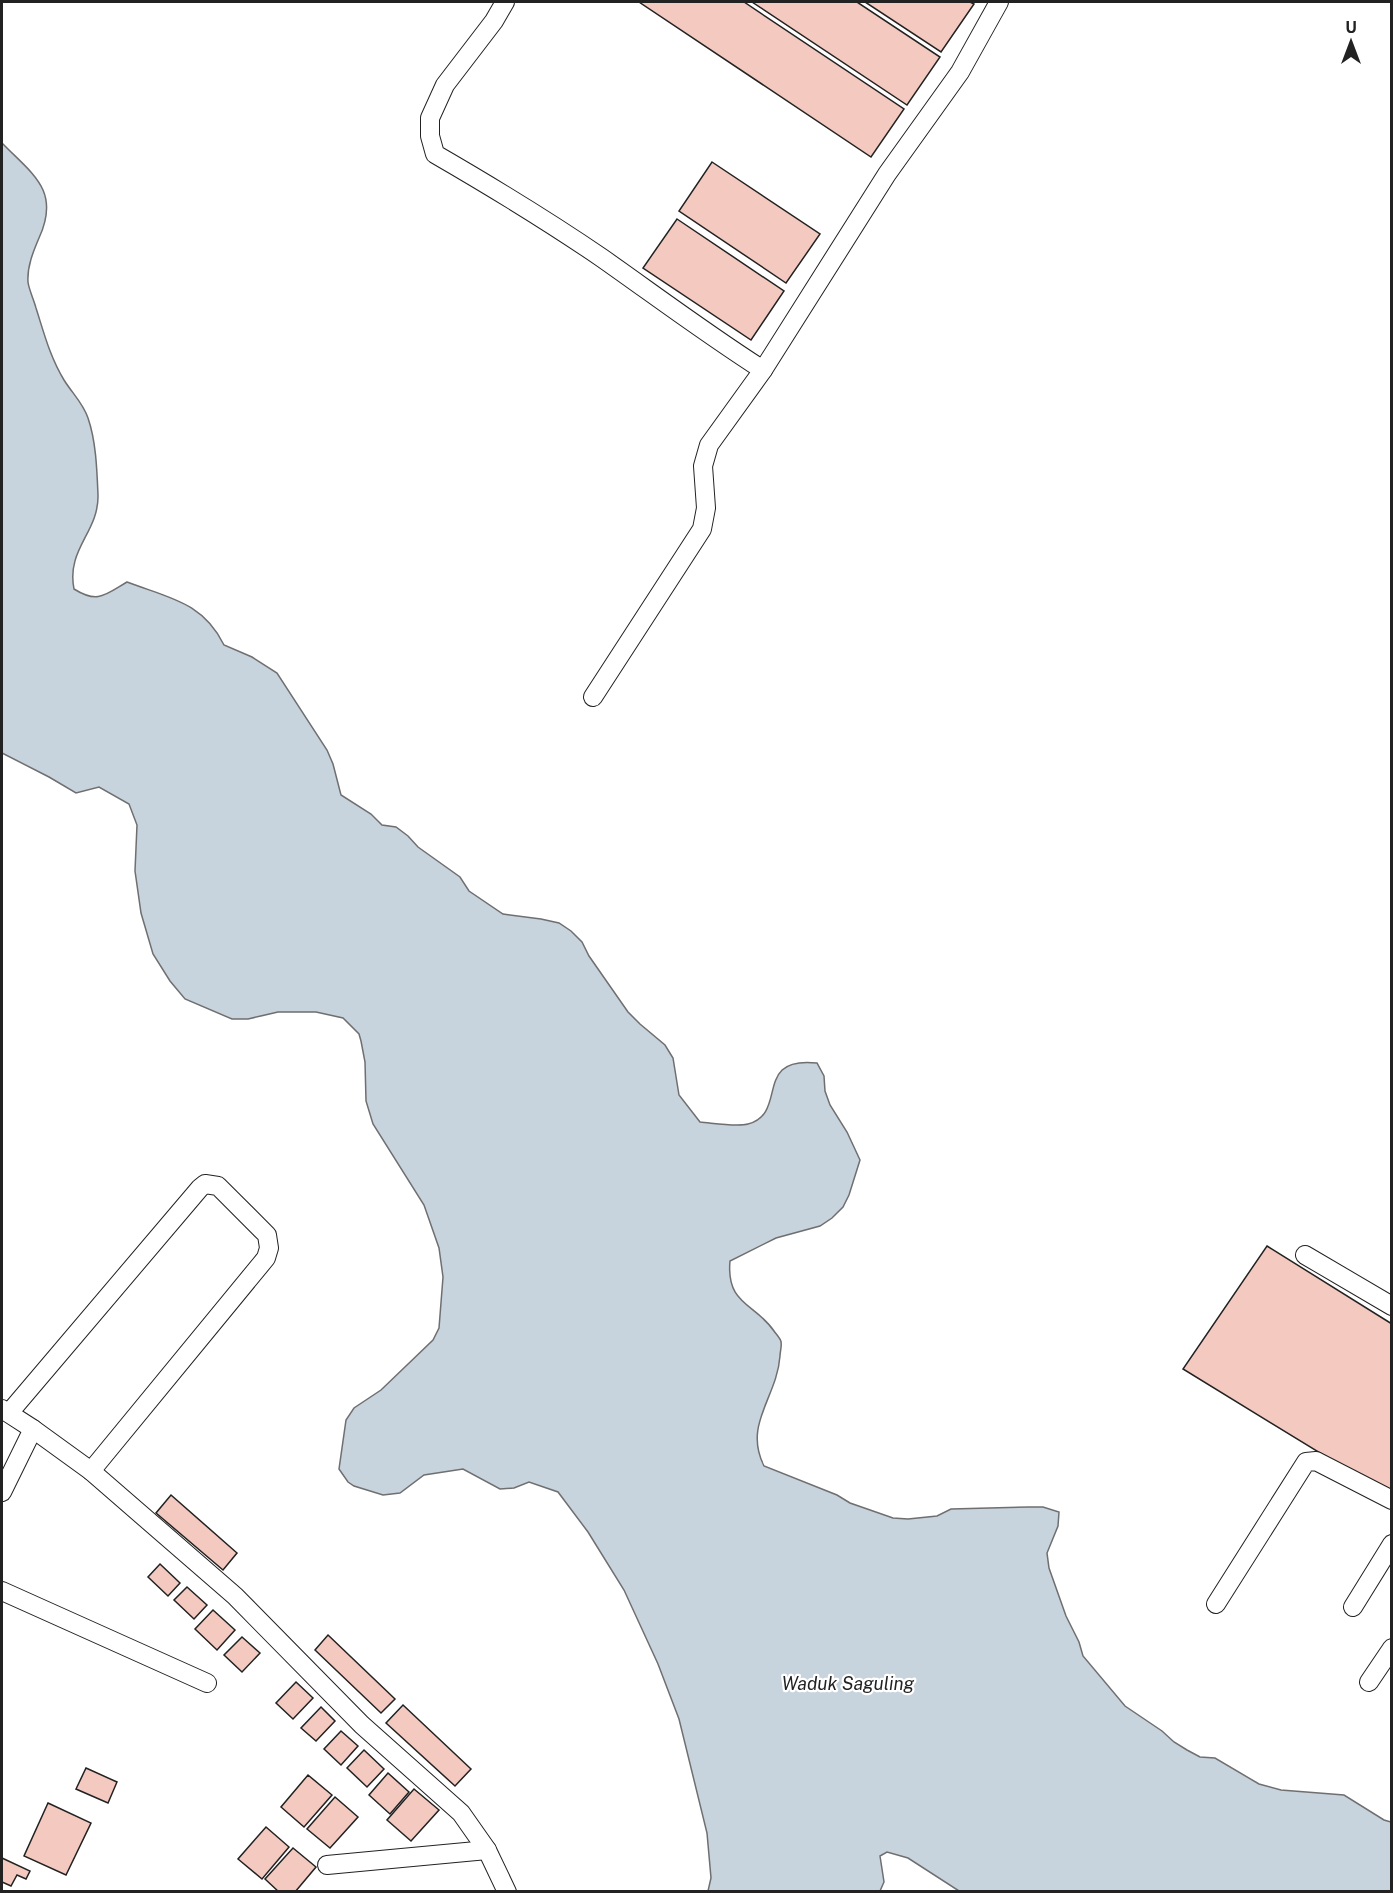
<svg xmlns="http://www.w3.org/2000/svg" width="1393" height="1893" viewBox="0 0 1393 1893" font-family="'Public Sans',sans-serif">
	<style>
		.water { fill: #c7d3dd; stroke: #6f6f6f; stroke-width: 1.5 }
		.building { fill: #f3c9c0; stroke: #222; stroke-width: 1.5 }
		.lines { fill: none; stroke-linecap: round; stroke-linejoin: round }
		.minor-casing { stroke: #222; stroke-width: 20 }
		.minor { stroke: #fff; stroke-width: 18 }
		.labels { text-anchor: middle; stroke-width: 4.5; stroke-linejoin: round; paint-order: stroke }
		.water-label { font-size: 18px; font-style: italic; fill: #222; stroke: #fff }
	</style>
	<rect width="100%" height="100%" fill="#fff"/>
	<path class="water" d="M 2,143 C 32,174 61,190 39,238 C 33,252 27,267 28,282 C 29,290 34,300 36,308 C 44,333 50,357 64,380 C 72,393 83,403 88,418 C 96,441 97,470 98,495 C 99,532 66,549 74,589 C 98,604 105,595 127,582 C 169,598 203,602 224,645 L 252,657 L 277,673 L 327,750 L 333,764 L 341,795 L 371,814 L 382,825 L 396,827 L 408,836 L 418,847 L 460,877 L 469,891 L 503,914 L 541,919 L 559,923 L 571,931 L 582,942 L 589,956 L 628,1012 L 640,1024 L 665,1045 L 673,1058 L 679,1095 L 700,1122 C 713,1123 736,1127 748,1124 C 789,1113 752,1056 817,1063 L 824,1076 L 825,1091 L 830,1105 L 847,1132 L 860,1160 L 849,1195 L 843,1207 L 832,1218 L 820,1226 L 776,1238 L 730,1261 C 726,1305 755,1303 774,1331 C 776,1334 781,1339 781,1342 C 782,1346 780,1352 780,1356 C 777,1398 743,1424 764,1466 L 837,1495 L 850,1503 L 893,1518 L 908,1519 L 937,1516 L 951,1509 L 1029,1507 L 1043,1507 L 1059,1512 L 1058,1526 L 1047,1553 L 1049,1568 L 1066,1616 L 1079,1642 L 1083,1656 L 1125,1706 L 1162,1731 L 1174,1742 L 1187,1750 L 1200,1757 L 1215,1758 L 1259,1784 L 1281,1790 L 1344,1795 L 1384,1820 L 1391,1822 L 1391,1891 L 959,1891 L 908,1858 L 887,1852 L 880,1856 L 884,1882 L 880,1891 L 708,1891 L 711,1878 L 707,1833 L 679,1719 L 658,1664 L 624,1590 L 588,1532 L 558,1492 L 529,1482 L 514,1488 L 500,1489 L 463,1469 L 424,1475 L 400,1493 L 383,1495 L 354,1486 L 348,1482 L 339,1469 L 346,1420 L 354,1408 L 381,1390 L 433,1340 L 439,1328 L 443,1277 L 439,1248 L 424,1205 L 373,1124 L 366,1101 L 365,1062 L 361,1041 L 359,1034 L 343,1018 L 316,1012 L 278,1012 L 248,1019 L 232,1019 L 185,999 L 170,981 L 153,954 L 141,913 L 135,871 L 137,825 L 129,804 L 99,787 L 76,793 L 49,777 L 2,753 Z"/>
	<g class="building">
		<path d="M 639,2 L 744,2 L 904,109 L 871,157 Z"/>
		<path d="M 752,2 L 857,2 L 940,57 L 907,105 Z"/>
		<path d="M 865,2 L 970,2 L 974,4 L 941,52 Z"/>
		<path d="M 712,162 L 820,234 L 786,283 L 679,211 Z"/>
		<path d="M 677,219 L 784,291 L 751,340 L 643,268 Z"/>
		<path d="M 1267,1246 L 1392,1324 L 1392,1497 L 1183,1369 Z"/>
		<path d="M 171,1495 L 237,1553 L 223,1570 L 156,1513 Z"/>
		<path d="M 160,1564 L 180,1583 L 168,1596 L 148,1577 Z"/>
		<path d="M 187,1587 L 207,1605 L 194,1619 L 174,1600 Z"/>
		<path d="M 213,1610 L 235,1630 L 217,1650 L 195,1629 Z"/>
		<path d="M 328,1635 L 395,1699 L 381,1713 L 315,1650 Z"/>
		<path d="M 242,1637 L 260,1653 L 242,1672 L 224,1655 Z"/>
		<path d="M 296,1682 L 313,1698 L 293,1719 L 276,1703 Z"/>
		<path d="M 403,1705 L 471,1769 L 455,1786 L 386,1723 Z"/>
		<path d="M 321,1707 L 335,1721 L 316,1741 L 301,1728 Z"/>
		<path d="M 341,1731 L 358,1746 L 341,1765 L 324,1749 Z"/>
		<path d="M 364,1750 L 384,1769 L 367,1787 L 347,1768 Z"/>
		<path d="M 86,1768 L 117,1782 L 108,1803 L 76,1789 Z"/>
		<path d="M 388,1773 L 409,1792 L 390,1814 L 369,1795 Z"/>
		<path d="M 308,1775 L 332,1795 L 304,1827 L 281,1807 Z"/>
		<path d="M 414,1789 L 439,1810 L 411,1841 L 387,1820 Z"/>
		<path d="M 335,1797 L 358,1817 L 330,1848 L 307,1829 Z"/>
		<path d="M 48,1803 L 91,1823 L 66,1875 L 24,1856 Z"/>
		<path d="M 266,1827 L 289,1847 L 262,1879 L 238,1859 Z"/>
		<path d="M 293,1848 L 316,1867 L 295,1892 L 279,1892 L 265,1879 Z"/>
		<path d="M 2,1858 L 30,1871 L 26,1879 L 17,1875 L 11,1886 L 2,1882 Z"/>
	</g>
	<g class="lines">
		<defs>
			<g id="minor">
				<path d="M 505,2 L 494,21 L 445,85 L 430,118 L 430,136 L 435,154 C 492,187 548,221 602,258 C 656,296 708,335 763,370"/>
				<path d="M 593,697 L 702,529 L 706,508 L 703,466 L 709,445 L 763,370 L 887,174 L 960,72 L 999,2"/>
				<path d="M 1305,1255 L 1392,1306"/>
				<path d="M 2,1409 L 33,1429 L 2,1492"/>
				<path d="M 9,1413 L 200,1188 L 205,1184 L 218,1186 L 267,1235 L 269,1248 L 266,1258 L 91,1471"/>
				<path d="M 33,1429 L 91,1471 L 235,1596 L 362,1725 L 461,1813 L 487,1850 L 507,1892"/>
				<path d="M 2,1591 L 207,1683"/>
				<path d="M 1216,1604 L 1306,1462 L 1316,1461 L 1392,1500"/>
				<path d="M 1353,1607 L 1392,1544"/>
				<path d="M 1369,1682 L 1392,1648"/>
				<path d="M 327,1865 L 487,1850"/>
			</g>
		</defs>
		<use href="#minor" class="minor-casing"/>
		<use href="#minor" class="minor"/>
	</g>
	<g class="labels">
		<g class="water-label">
			<text x="848" y="1690">Waduk Saguling</text>
		</g>
	</g>
	<rect width="1393" height="1893" fill="none" stroke="#222222" stroke-width="6"/>
	<g transform="translate(1351 42)" stroke="#ffffff" stroke-width="4.5" paint-order="stroke">
	<path d="M0-4.5L10 22L0 15L-10 22Z" fill="#222222"/>
	<text y="-9" font-size="16" font-weight="bold" text-anchor="middle" fill="#222222">U</text>
	</g>
</svg>
